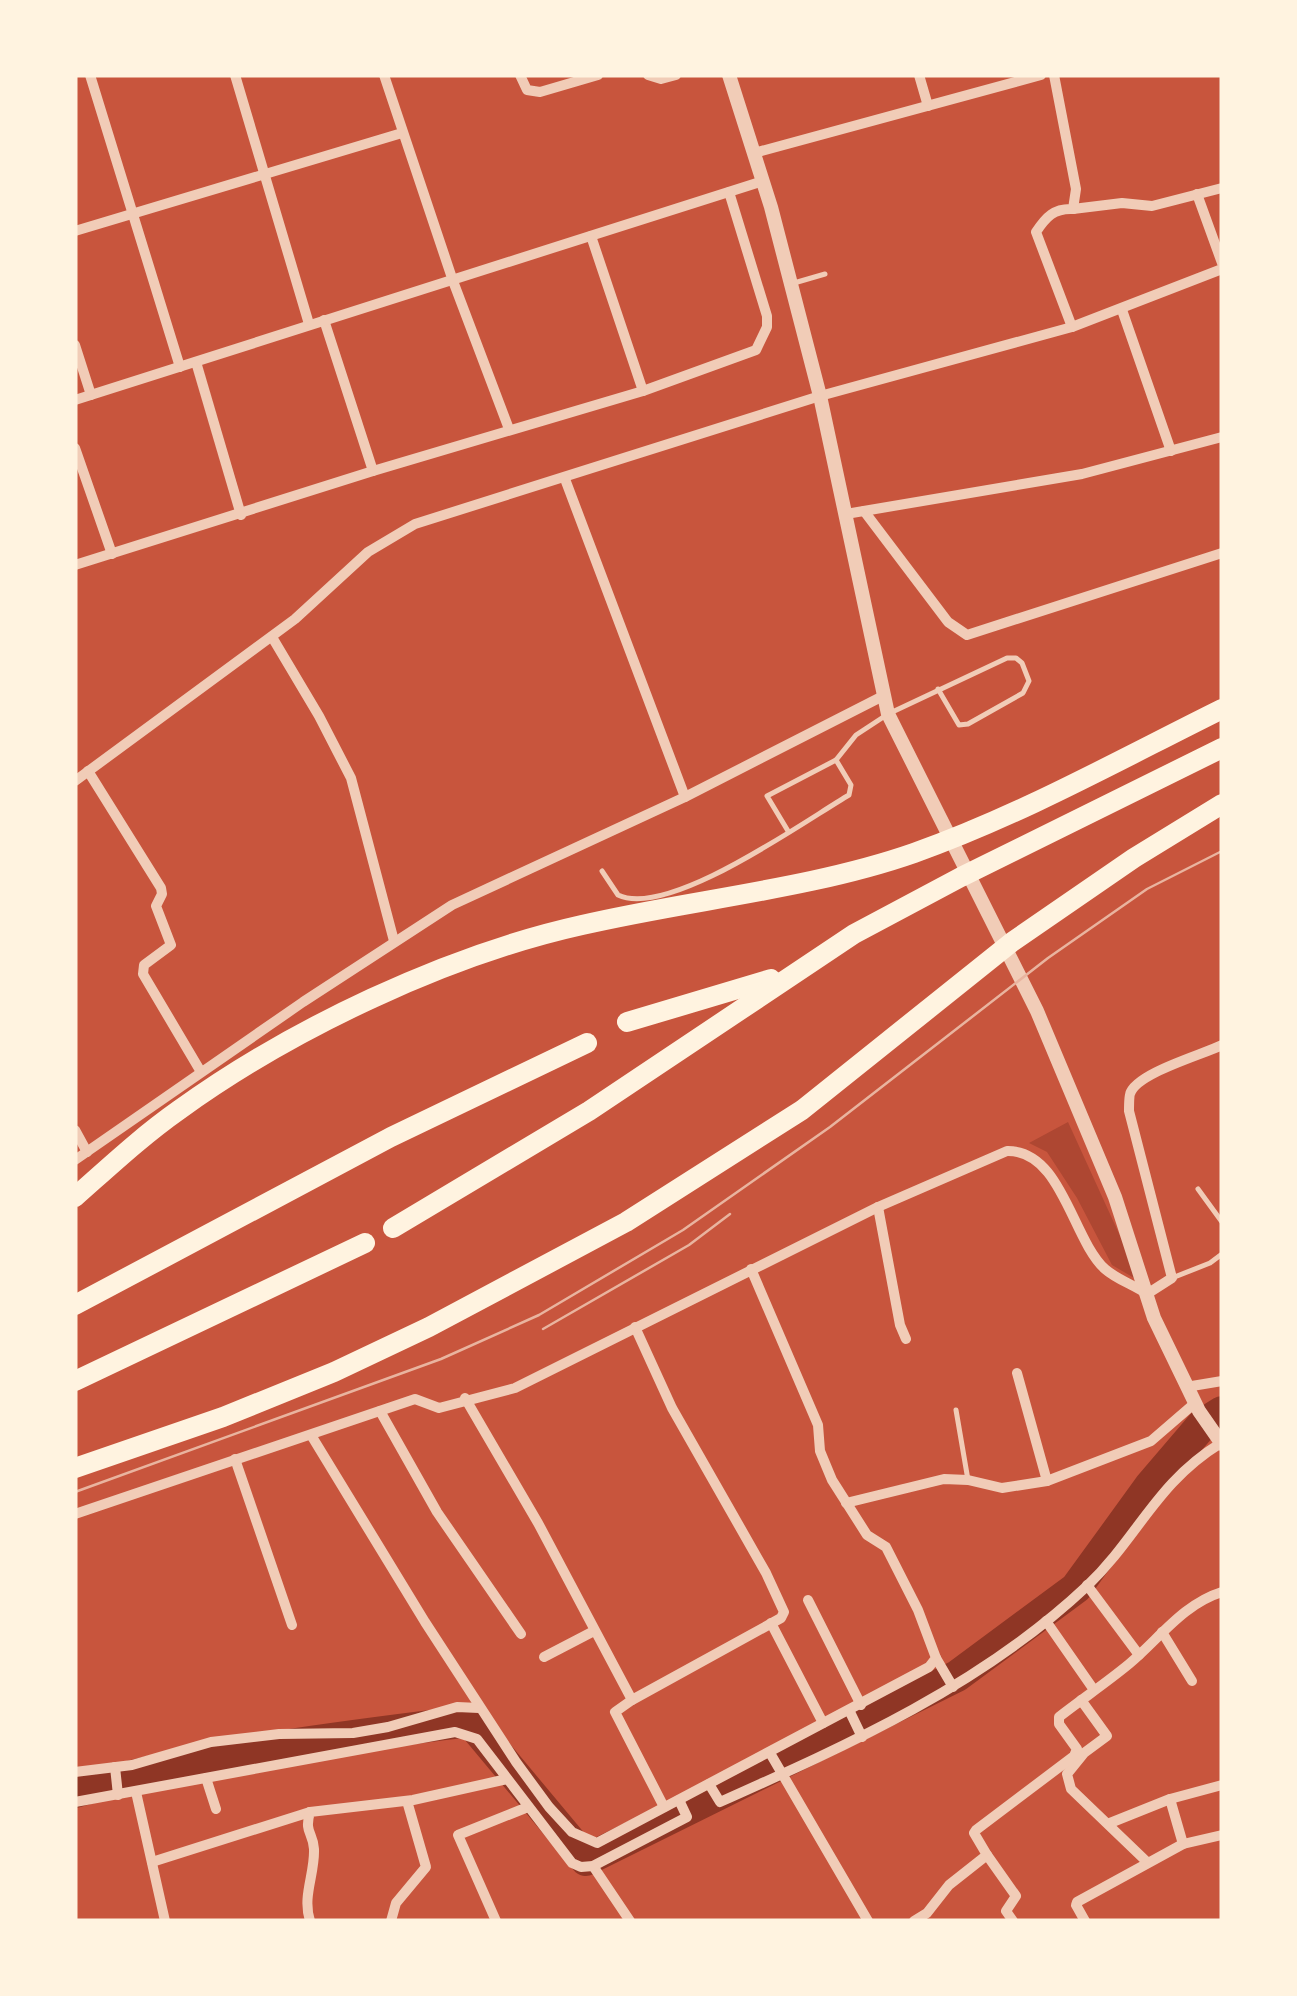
<svg xmlns="http://www.w3.org/2000/svg" width="1297" height="1996" viewBox="0 0 1297 1996" font-family="'DejaVu Sans',sans-serif">
	<style>
		.green { fill: #ae4732 }
		.lines { fill: none; stroke-linecap: round; stroke-linejoin: round }
		.river { stroke: #8f3625; stroke-width: 32 }
		.service { stroke: #f1ccb7; stroke-width: 5 }
		.minor { stroke: #f1ccb7; stroke-width: 10 }
		.tertiary { stroke: #f1ccb7; stroke-width: 14 }
		.motorway { stroke: #fff3e0; stroke-width: 20 }
		.tram { stroke: #e9b49f; stroke-width: 2.5 }
	</style>
	<rect width="100%" height="100%" fill="#c8553d"/>
	<path class="green" d="M 1068,1122 L 1141,1282 L 1112,1265 L 1077,1198 L 1047,1152 L 1029,1143 Z"/>
	<g class="lines">
		<path class="river" d="M 75,1792 C 204,1752 337,1738 470,1721 L 586,1860 L 957,1676 L 1076,1588 L 1150,1486 L 1203,1424 L 1222,1412"/>
		<g class="service">
			<path d="M 794,283 L 825,274"/>
			<path d="M 788,831 L 767,796 L 836,760 L 856,735 L 888,714 L 1007,658 L 1016,658 L 1022,663 L 1029,681 L 1023,693 L 968,724 L 959,725 L 938,689"/>
			<path d="M 602,871 L 618,895 C 668,919 803,822 849,795 L 851,785 L 836,760"/>
			<path d="M 1198,1189 L 1222,1222"/>
			<path d="M 1172,1278 L 1210,1263 L 1222,1254"/>
			<path d="M 956,1410 L 968,1480"/>
		</g>
		<g class="minor">
			<path d="M 90,75 L 180,367"/>
			<path d="M 235,75 L 309,324"/>
			<path d="M 384,75 L 453,281 L 509,429"/>
			<path d="M 520,75 L 527,90 L 540,92 L 598,75"/>
			<path d="M 648,75 L 661,79 L 676,75"/>
			<path d="M 919,75 L 928,106"/>
			<path d="M 1054,75 L 1076,189 L 1073,209 C 1054,208 1046,217 1036,232 L 1072,327"/>
			<path d="M 754,153 L 1041,75"/>
			<path d="M 1197,194 L 1222,263"/>
			<path d="M 1073,209 L 1122,203 L 1152,206 L 1222,188"/>
			<path d="M 75,231 L 402,133"/>
			<path d="M 591,236 L 643,391"/>
			<path d="M 1122,310 L 1171,451"/>
			<path d="M 324,320 L 373,471"/>
			<path d="M 75,345 L 91,395"/>
			<path d="M 196,362 L 241,515"/>
			<path d="M 75,400 L 763,181"/>
			<path d="M 75,448 L 112,554"/>
			<path d="M 565,479 L 685,797"/>
			<path d="M 864,511 L 948,622 L 967,635 L 1222,553"/>
			<path d="M 846,514 L 1082,474 L 1222,437"/>
			<path d="M 75,565 L 373,471 L 643,391 L 756,350 L 767,327 L 767,316 L 729,192"/>
			<path d="M 272,637 L 319,716 L 351,778 L 394,941"/>
			<path d="M 88,771 L 161,888 L 162,894 L 156,906 L 171,945 L 144,965 L 143,974 L 201,1072"/>
			<path d="M 75,781 L 295,619 L 368,552 L 415,524 L 820,396 L 1072,327 L 1222,269"/>
			<path d="M 75,1130 L 87,1152"/>
			<path d="M 75,1160 L 303,1002 L 452,905 L 685,797 L 883,696"/>
			<path d="M 878,1207 L 900,1325 L 906,1339"/>
			<path d="M 1017,1373 L 1047,1481"/>
			<path d="M 1186,1387 L 1222,1381"/>
			<path d="M 465,1398 L 538,1523 L 632,1700 L 781,1618 L 784,1612 L 766,1573 L 672,1408 L 635,1327"/>
			<path d="M 380,1411 L 437,1512 L 521,1634"/>
			<path d="M 311,1435 L 425,1622 L 516,1762 L 549,1807 L 572,1832 L 597,1843 L 929,1667 L 936,1658 L 918,1610 L 886,1547 L 867,1535 L 832,1480 L 820,1451 L 818,1425 L 751,1269"/>
			<path d="M 235,1459 L 292,1625"/>
			<path d="M 846,1503 L 944,1479 L 968,1480 L 1002,1488 L 1047,1481 L 1151,1441 L 1195,1403"/>
			<path d="M 75,1514 L 415,1399 L 439,1408 L 515,1388 L 878,1207 L 1007,1151 C 1062,1150 1072,1239 1105,1269 C 1116,1279 1134,1285 1147,1294 L 1172,1278 L 1129,1111 C 1129,1110 1129,1095 1130,1094 C 1136,1073 1202,1055 1222,1045"/>
			<path d="M 1087,1585 L 1139,1655"/>
			<path d="M 808,1600 L 861,1705"/>
			<path d="M 1046,1621 L 1094,1690"/>
			<path d="M 771,1623 L 823,1723"/>
			<path d="M 1162,1632 L 1192,1681"/>
			<path d="M 544,1657 L 594,1631"/>
			<path d="M 936,1658 L 953,1687"/>
			<path d="M 632,1700 L 615,1712 L 664,1807"/>
			<path d="M 1081,1700 L 1107,1736 L 1084,1753 L 1067,1774 L 1071,1789 L 1146,1861"/>
			<path d="M 849,1710 L 862,1737"/>
			<path d="M 770,1753 L 868,1921"/>
			<path d="M 115,1767 L 118,1795"/>
			<path d="M 75,1772 L 132,1765 L 211,1742 L 279,1734 L 353,1733 L 388,1727 L 457,1707 L 479,1708"/>
			<path d="M 206,1778 L 216,1809"/>
			<path d="M 709,1784 L 720,1802 C 850,1744 982,1685 1087,1586 C 1139,1536 1156,1483 1221,1443"/>
			<path d="M 136,1792 L 165,1921"/>
			<path d="M 75,1802 L 455,1732 L 477,1739 L 572,1863 L 581,1867 L 593,1866 L 687,1817 L 679,1800"/>
			<path d="M 1110,1823 L 1170,1799 L 1222,1785"/>
			<path d="M 1183,1844 L 1222,1835"/>
			<path d="M 987,1855 L 1016,1896 L 1006,1911 L 1013,1921"/>
			<path d="M 152,1862 L 310,1812"/>
			<path d="M 593,1866 L 630,1921"/>
			<path d="M 310,1921 C 302,1896 315,1874 314,1849 C 313,1832 304,1833 310,1812 L 413,1800 L 507,1779"/>
			<path d="M 391,1921 L 396,1903 L 426,1867 L 407,1801"/>
			<path d="M 496,1921 L 458,1835 L 528,1807"/>
			<path d="M 914,1921 L 927,1913 L 949,1885 L 987,1855 L 974,1833 L 976,1830 L 1074,1756 L 1077,1749 L 1059,1724 L 1059,1717 C 1082,1699 1106,1683 1129,1664 C 1159,1639 1183,1604 1222,1592"/>
			<path d="M 1085,1921 L 1076,1905 L 1077,1902 L 1183,1844 L 1170,1799"/>
		</g>
		<path class="tertiary" d="M 729,75 L 771,207 L 820,396 L 888,714 L 1037,1011 L 1115,1197 L 1154,1318 L 1199,1411 L 1222,1444"/>
		<g class="motorway">
			<path d="M 627,1022 L 771,979"/>
			<path d="M 75,1197 C 109,1167 142,1136 179,1110 C 291,1029 447,955 582,925 C 689,900 811,889 914,853 C 1021,815 1121,759 1222,709"/>
			<path d="M 393,1228 L 589,1111 L 854,934 L 961,877 L 1222,748"/>
			<path d="M 75,1305 L 391,1137 L 587,1043"/>
			<path d="M 75,1381 L 365,1243"/>
			<path d="M 75,1468 L 223,1417 L 334,1372 L 429,1327 L 626,1222 L 802,1110 L 1012,942 L 1134,858 L 1222,804"/>
		</g>
		<g class="tram">
			<path d="M 543,1329 L 689,1245 L 730,1214"/>
			<path d="M 75,1492 L 441,1359 L 539,1315 L 683,1230 L 830,1127 L 1048,958 L 1147,889 L 1222,851"/>
		</g>
	</g>
	<rect width="1297" height="1996" fill="none" stroke="#fff3e0" stroke-width="155"/>
</svg>
